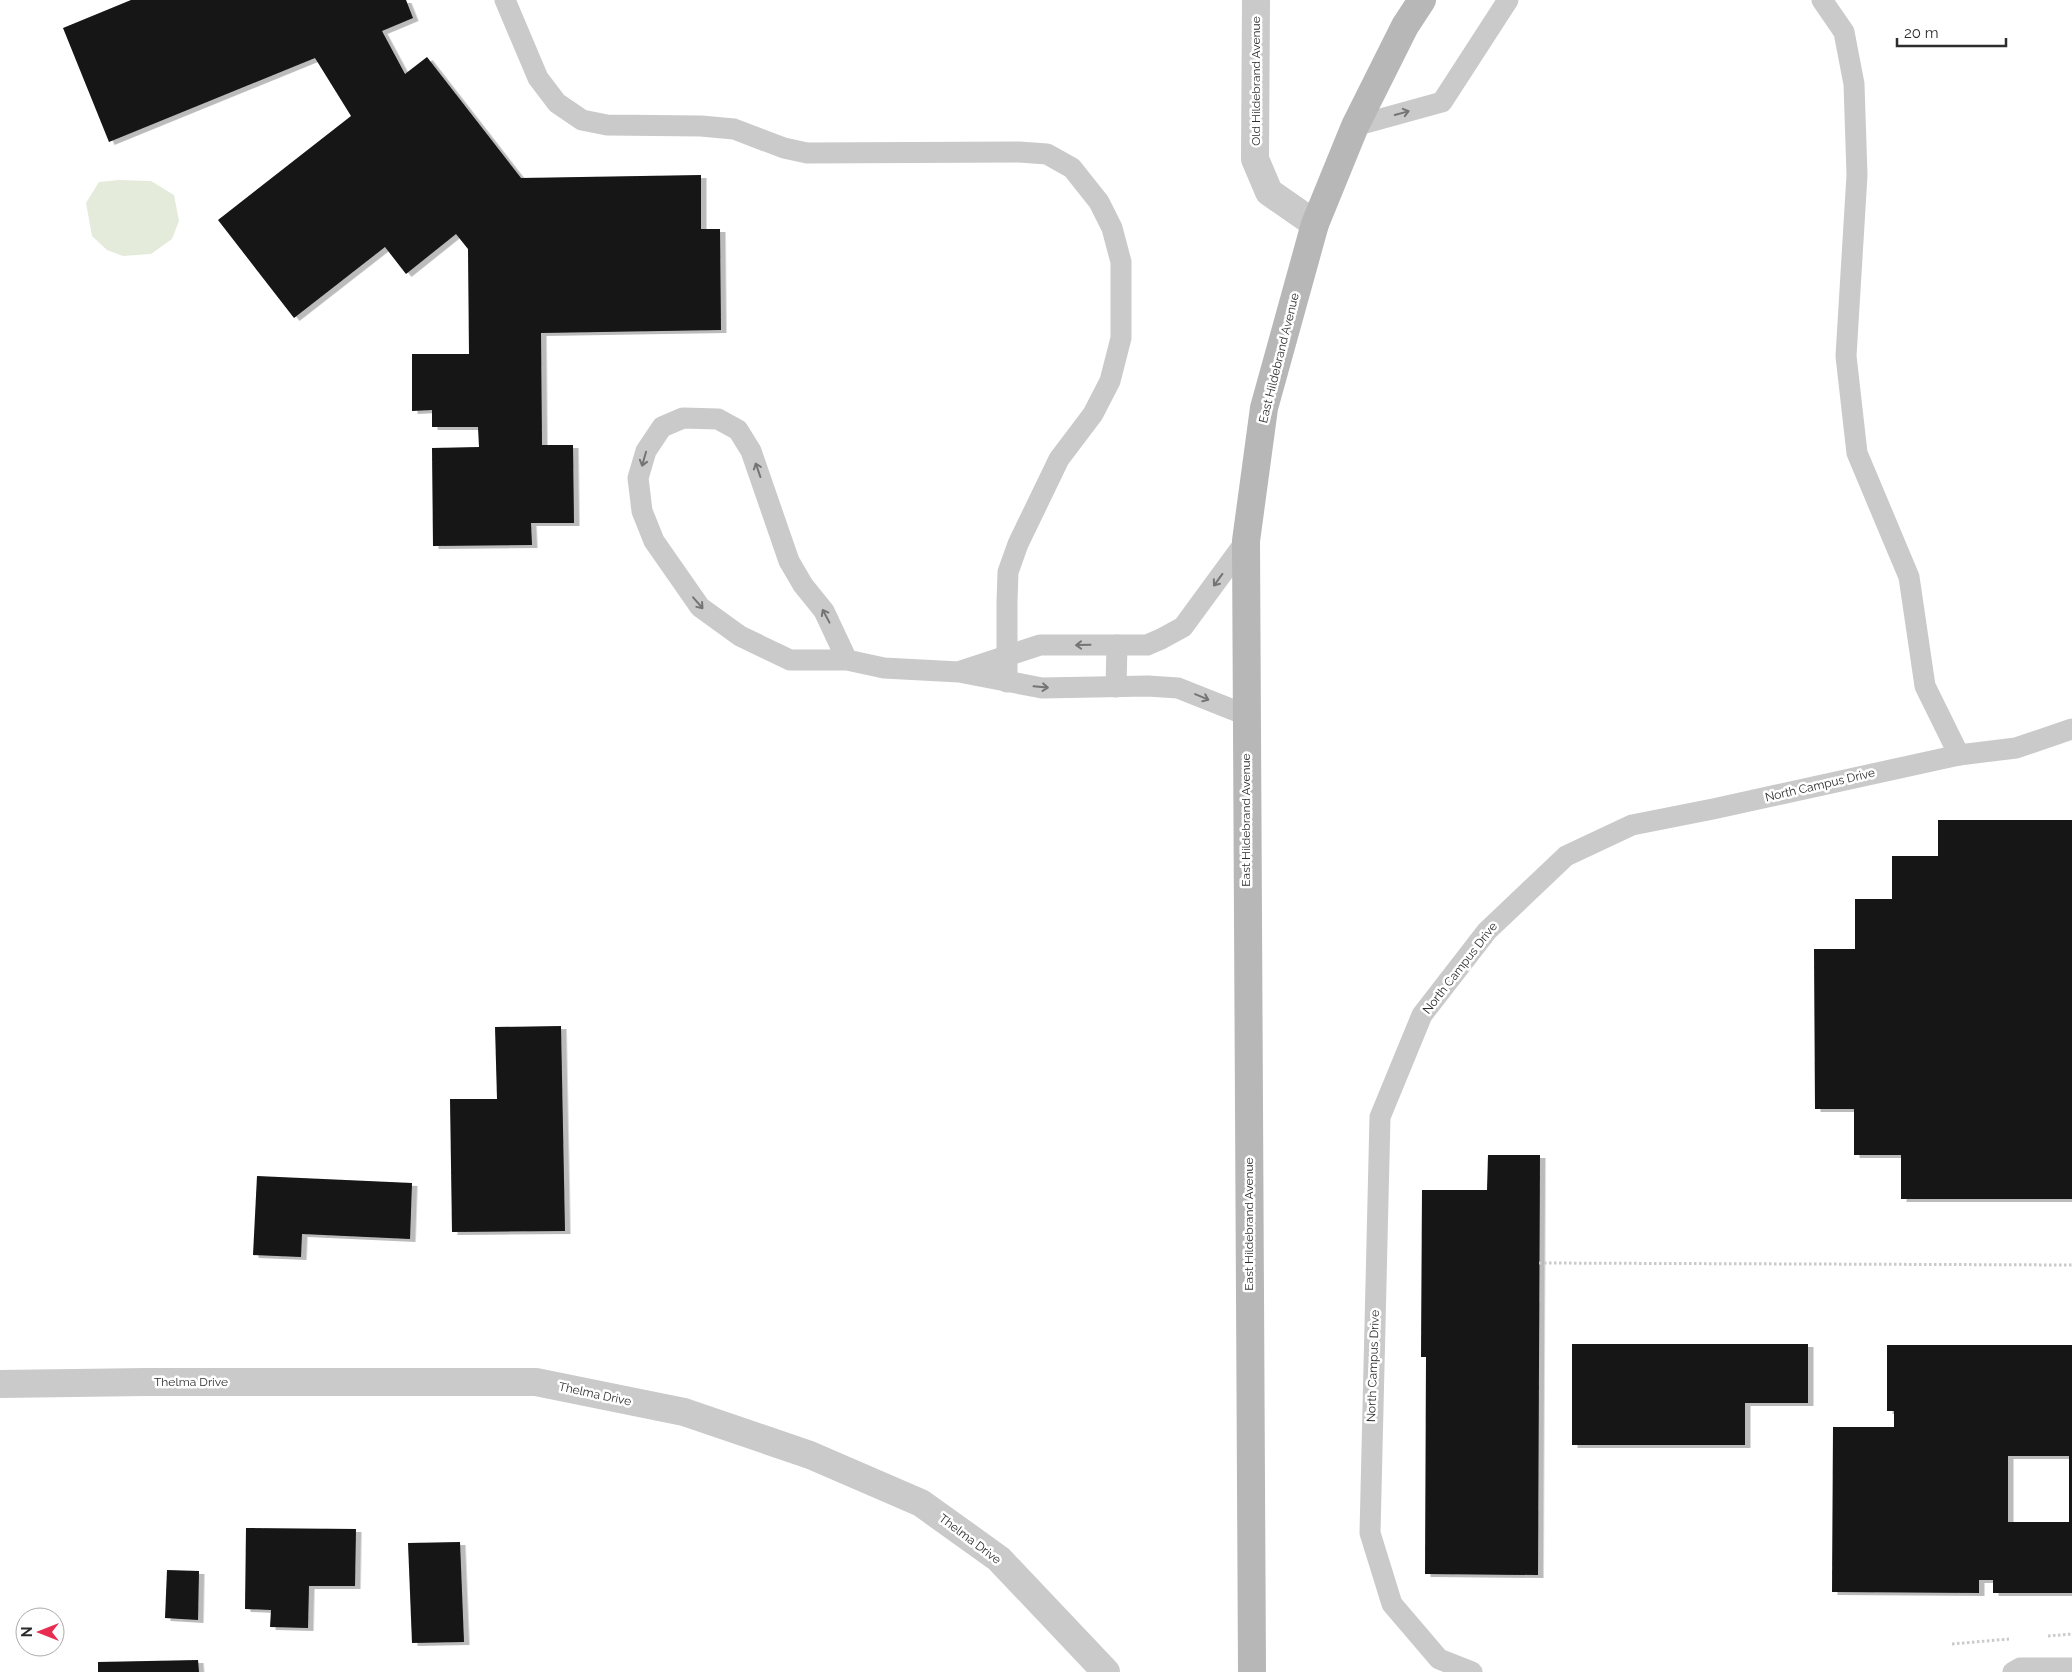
<svg xmlns="http://www.w3.org/2000/svg" width="2072" height="1672" viewBox="0 0 2072 1672" font-family="Raleway,sans-serif">
	<style>
		.green { fill: #e5ebdb }
		.building { fill: #141414; fill-rule: evenodd; filter: url(#shadow) }
		.lines { fill: none; stroke-linecap: round; stroke-linejoin: round }
		.path { stroke: #cacaca; stroke-width: 3; stroke-dasharray: 2.5 2.5; stroke-linecap: butt }
		.lane { stroke: #cacaca; stroke-width: 21 }
		.street { stroke: #cacaca; stroke-width: 28 }
		.secondary { stroke: #b7b7b7; stroke-width: 28 }
		.oneway { stroke: #747474 }
		.labels { text-anchor: middle; stroke-width: 5; stroke-linejoin: round; paint-order: stroke }
		.street-label { font-size: 12px; fill: #2d2d2d; stroke: #fff }
	</style>
	<defs>
		<filter id="shadow"><feDropShadow dx="5.5" dy="3" stdDeviation="0" flood-color="#0004"/></filter>
	</defs>
	<rect width="100%" height="100%" fill="#fff"/>
	<path class="green" d="M 119,180 L 151,181 L 174,195 L 179,221 L 172,239 L 151,254 L 123,256 L 107,250 L 92,236 L 86,203 L 99,182 Z"/>
	<g class="building">
		<path d="M 131,0 L 406,0 L 413,18 L 382,31 L 405,74 L 427,57 L 521,178 L 701,175 L 701,229 L 720,229 L 721,330 L 541,333 L 542,445 L 573,445 L 574,523 L 531,523 L 532,545 L 433,546 L 432,448 L 479,447 L 478,427 L 432,427 L 432,410 L 412,411 L 412,354 L 469,354 L 468,249 L 456,234 L 406,274 L 385,247 L 294,318 L 218,220 L 351,116 L 315,58 L 109,142 L 63,28 Z"/>
		<path d="M 1938,820 L 2072,820 L 2072,1199 L 1901,1199 L 1901,1155 L 1854,1155 L 1854,1109 L 1815,1109 L 1814,949 L 1855,949 L 1855,899 L 1892,899 L 1892,856 L 1938,856 Z"/>
		<path d="M 561,1026 L 565,1231 L 452,1232 L 450,1099 L 497,1099 L 495,1027 Z"/>
		<path d="M 1488,1155 L 1540,1155 L 1538,1575 L 1425,1574 L 1426,1357 L 1421,1357 L 1422,1190 L 1487,1190 Z"/>
		<path d="M 257,1176 L 412,1183 L 410,1239 L 302,1234 L 301,1257 L 253,1255 Z"/>
		<path d="M 1572,1344 L 1808,1344 L 1808,1403 L 1745,1403 L 1745,1445 L 1572,1445 Z"/>
		<path d="M 1887,1345 L 2072,1345 L 2072,1593 L 1993,1593 L 1993,1580 L 1979,1580 L 1979,1593 L 1832,1592 L 1833,1427 L 1894,1427 L 1894,1411 L 1887,1411 ZM 2008,1456 L 2069,1456 L 2069,1522 L 2008,1522 Z"/>
		<path d="M 246,1528 L 356,1529 L 355,1586 L 309,1586 L 308,1628 L 270,1627 L 271,1610 L 245,1609 Z"/>
		<path d="M 460,1542 L 464,1642 L 412,1643 L 408,1543 Z"/>
		<path d="M 167,1570 L 199,1571 L 198,1620 L 165,1618 Z"/>
		<path d="M 198,1660 L 199,1672 L 98,1672 L 98,1662 Z"/>
	</g>
	<g class="lines">
		<g class="path">
			<path d="M 1539,1263 L 2072,1265"/>
			<path d="M 2048,1636 L 2072,1634"/>
			<path d="M 1952,1644 L 2009,1639"/>
		</g>
		<g class="lane">
			<path d="M 505,0 L 538,78 L 557,103 L 582,120 L 607,125 L 701,126 L 734,129 L 784,148 L 807,153 L 1019,152 L 1047,154 L 1072,168 L 1099,202 L 1112,228 L 1121,262 L 1121,338 L 1110,381 L 1093,414 L 1059,459 L 1018,544 L 1008,572 L 1007,602 L 1007,682"/>
			<path d="M 1822,0 L 1844,32 L 1854,84 L 1857,175 L 1846,356 L 1857,453 L 1909,577 L 1925,686 L 1959,755"/>
			<path d="M 1355,126 L 1442,102 L 1508,0"/>
			<path d="M 847,660 L 824,611 L 803,585 L 789,561 L 751,451 L 738,430 L 718,419 L 683,418 L 662,427 L 646,451 L 638,478 L 642,511 L 654,541 L 700,607 L 740,636 L 790,660 L 847,660 L 884,668 L 959,672 L 1042,688 L 1148,686 L 1178,688 L 1246,715"/>
			<path d="M 961,671 L 1040,645 L 1147,645 L 1161,639 L 1183,627 L 1246,541"/>
			<path d="M 1116,687 L 1117,645"/>
			<path d="M 1472,1672 L 1439,1659 L 1392,1604 L 1370,1533 L 1380,1117 L 1422,1015 L 1487,931 L 1566,856 L 1632,825 L 1713,809 L 1959,755 L 2016,748 L 2072,729"/>
			<path d="M 2013,1672 L 2020,1668 L 2072,1668"/>
		</g>
		<g class="street">
			<path d="M 1256,0 L 1255,159 L 1269,192 L 1315,224"/>
			<path d="M 0,1384 L 146,1382 L 536,1382 L 684,1412 L 810,1455 L 921,1503 L 999,1559 L 1106,1672"/>
		</g>
		<path class="secondary" d="M 1252,1672 L 1246,541 L 1264,408 L 1315,224 L 1355,126 L 1405,26 L 1422,0"/>
	</g>
	<defs><path id="oneway-shaft" d="M-6 0H5M1.5-3L5.5 0L1.5 3" fill="none" stroke-width="1.6" stroke-linecap="round" stroke-linejoin="round" transform="scale(1.25)"/></defs>
	<g class="oneway">
		<use href="#oneway-shaft" transform="translate(1402 113) rotate(-15)"/>
		<use href="#oneway-shaft" transform="translate(644 459) rotate(106)"/>
		<use href="#oneway-shaft" transform="translate(758 470) rotate(-109)"/>
		<use href="#oneway-shaft" transform="translate(1218 580) rotate(126)"/>
		<use href="#oneway-shaft" transform="translate(698 603) rotate(49)"/>
		<use href="#oneway-shaft" transform="translate(826 616) rotate(-118)"/>
		<use href="#oneway-shaft" transform="translate(1083 645) rotate(179)"/>
		<use href="#oneway-shaft" transform="translate(1041 687) rotate(5)"/>
		<use href="#oneway-shaft" transform="translate(1202 697) rotate(23)"/>
	</g>
	<g class="labels">
		<g class="street-label">
			<text transform="translate(1256 81) rotate(-90)" y="4">Old Hildebrand Avenue</text>
			<text transform="translate(1279 358) rotate(-76)" y="4">East Hildebrand Avenue</text>
			<text transform="translate(1820 785) rotate(-13)" y="4">North Campus Drive</text>
			<text transform="translate(1246 820) rotate(-90)" y="4">East Hildebrand Avenue</text>
			<text transform="translate(1460 968) rotate(-52)" y="4">North Campus Drive</text>
			<text transform="translate(1249 1224) rotate(-90)" y="4">East Hildebrand Avenue</text>
			<text transform="translate(1373 1366) rotate(-88)" y="4">North Campus Drive</text>
			<text x="191" y="1386">Thelma Drive</text>
			<text transform="translate(595 1394) rotate(12)" y="4">Thelma Drive</text>
			<text transform="translate(970 1539) rotate(37)" y="4">Thelma Drive</text>
		</g>
	</g>
	<g transform="translate(40 1632) rotate(270)"><circle r="24" fill="#ffffff" stroke="#ababab"/>
	<path d="M0-4L9 19L0 12L-9 19Z" fill="#e72c50"/>
	<text y="-8" font-size="14" font-weight="bold" text-anchor="middle" fill="#2d2d2d">N</text>
	</g>
	<path d="M1897 38v8h109v-8" fill="none" stroke="#2d2d2d" stroke-width="2.5"/>
	<text x="1904" y="38" font-size="15" fill="#2d2d2d" stroke="#ffffff" stroke-width="4" paint-order="stroke">20 m</text>
</svg>
